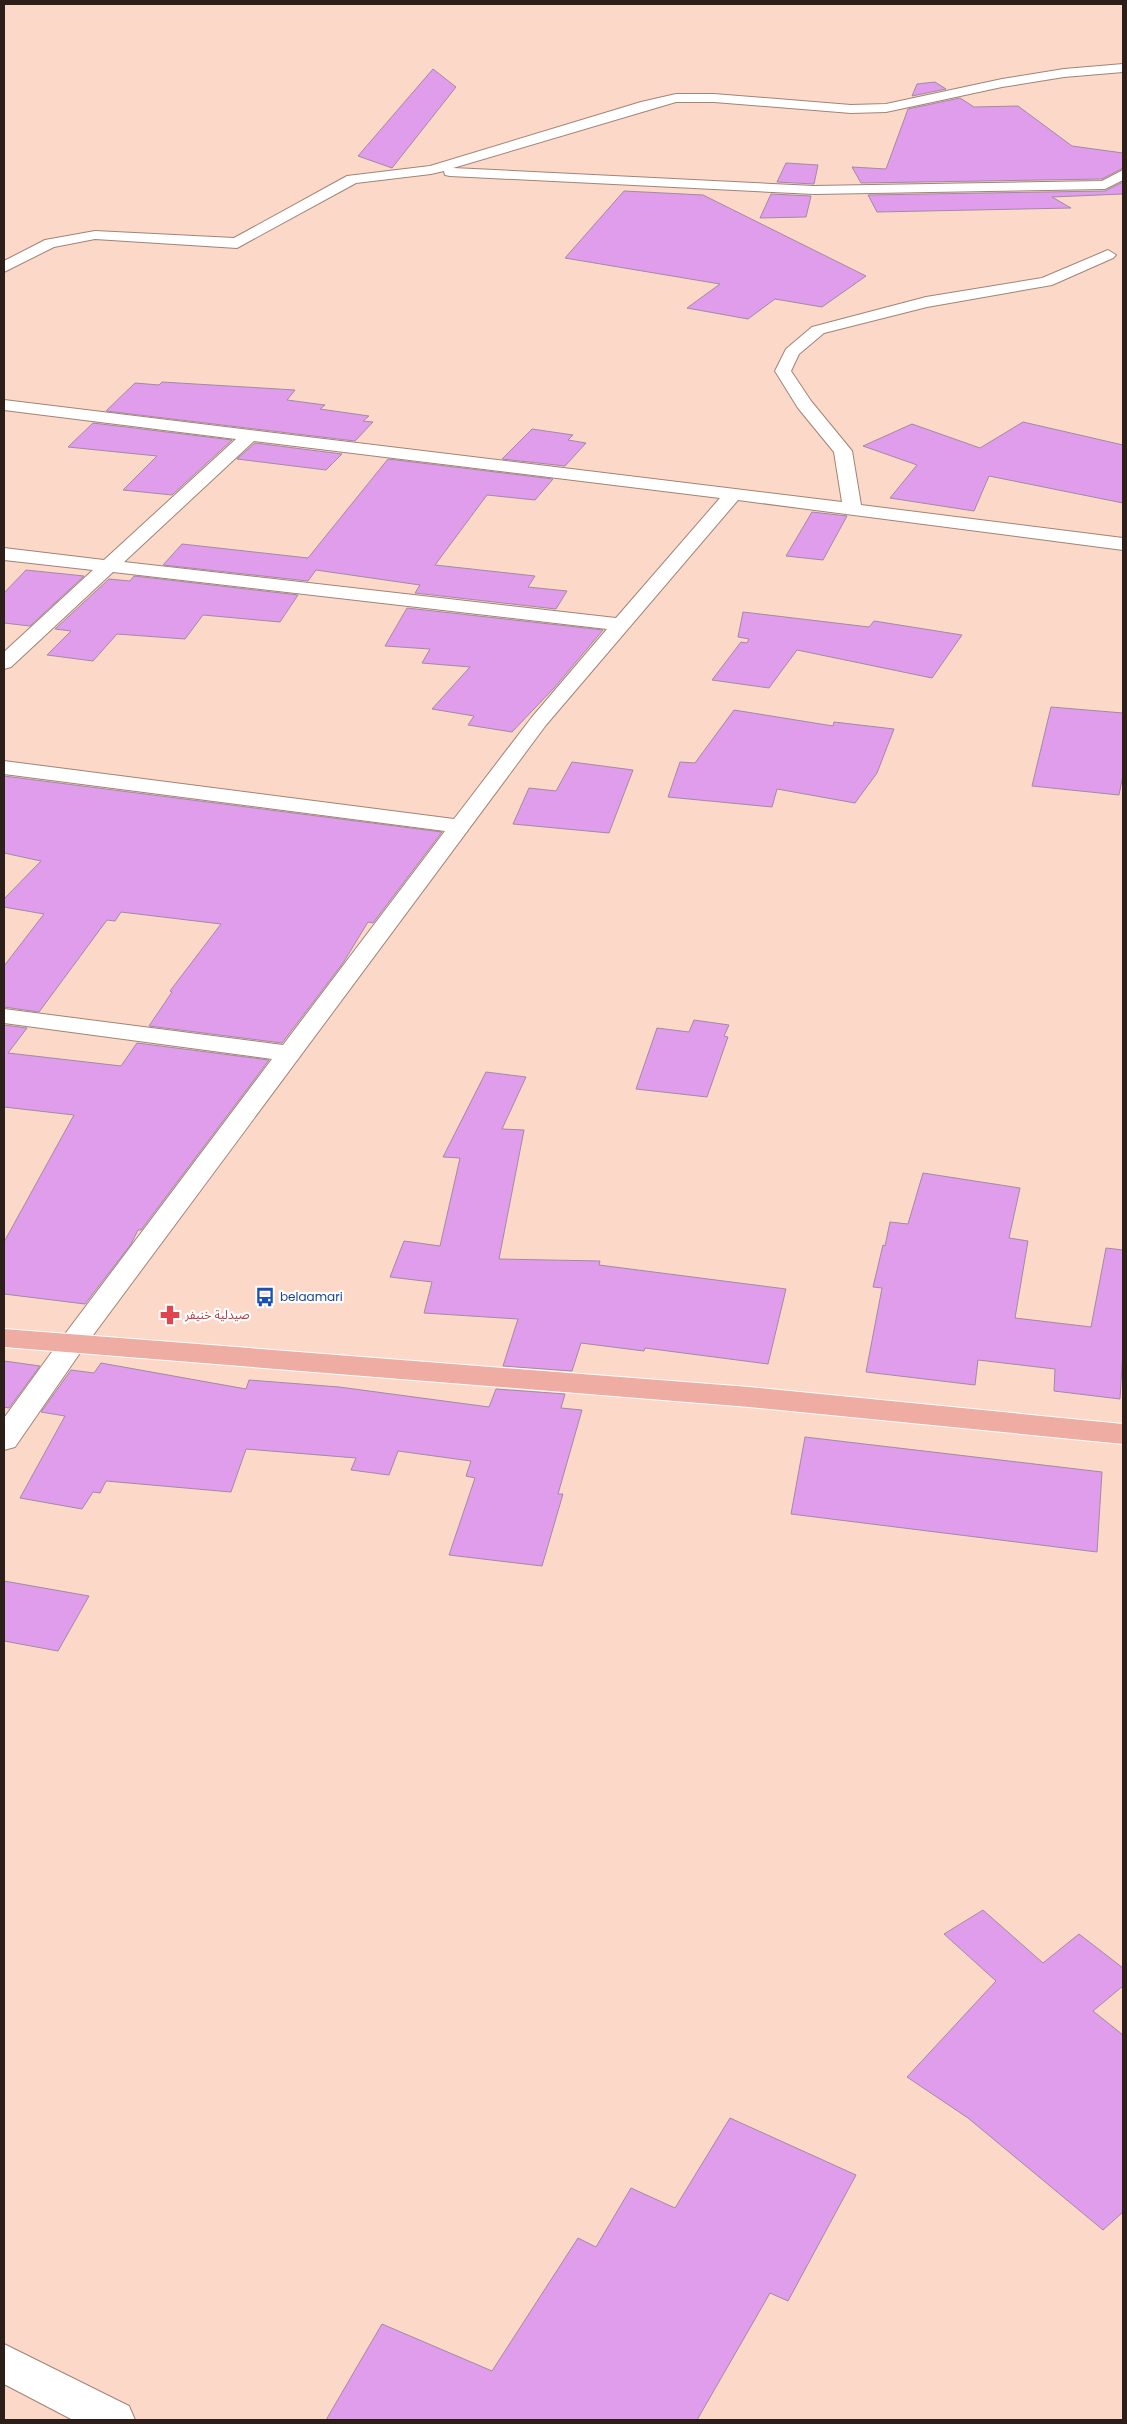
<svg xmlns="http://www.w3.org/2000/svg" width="1127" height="2424" viewBox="0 0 1127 2424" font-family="Poppins,'Noto Sans Arabic',sans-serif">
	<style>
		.building { fill: #e09deb; stroke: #a08ba4 }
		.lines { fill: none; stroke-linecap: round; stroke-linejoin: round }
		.minor-casing { stroke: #a38375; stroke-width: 2 }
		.major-casing { stroke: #fff; stroke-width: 2 }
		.minor { fill: #fff; fill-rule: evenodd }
		.major { fill: #eeaca2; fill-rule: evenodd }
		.labels { text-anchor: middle; stroke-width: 4.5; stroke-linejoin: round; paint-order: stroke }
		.transit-label { font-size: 12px; fill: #164399; stroke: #fff; text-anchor: start }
		.health-label { font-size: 12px; fill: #be3a42; stroke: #fff; text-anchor: start }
	</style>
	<rect width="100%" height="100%" fill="#fcd8c9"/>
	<g class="building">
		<path d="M 433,69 L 456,87 L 392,168 L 358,156 Z"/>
		<path d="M 935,82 L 946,89 L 912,96 L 917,84 Z"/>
		<path d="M 960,98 L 974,107 L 1018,106 L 1072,146 L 1123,153 L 1123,168 L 1102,179 L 861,183 L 852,167 L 886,169 L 908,109 Z"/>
		<path d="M 786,163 L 818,165 L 814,184 L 777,182 Z"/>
		<path d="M 1123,182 L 1123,194 L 1052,197 L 1071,208 L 877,212 L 868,195 L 1105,191 Z"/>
		<path d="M 624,191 L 703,195 L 866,276 L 822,307 L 775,299 L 748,319 L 687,308 L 720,284 L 565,258 Z"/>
		<path d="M 771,194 L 811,196 L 806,217 L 760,218 Z"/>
		<path d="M 162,382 L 295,390 L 287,400 L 325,405 L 320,409 L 369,416 L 363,421 L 373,422 L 355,441 L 106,411 L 135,383 L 159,385 Z"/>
		<path d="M 1023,422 L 1123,445 L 1123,503 L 989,476 L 974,511 L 890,498 L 917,465 L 863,446 L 912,424 L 980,448 Z"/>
		<path d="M 93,423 L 232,440 L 172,495 L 123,490 L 157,456 L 68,447 Z"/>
		<path d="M 532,429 L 573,435 L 568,440 L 586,443 L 565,466 L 502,459 Z"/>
		<path d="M 255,443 L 342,454 L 326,470 L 237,459 Z"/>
		<path d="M 388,459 L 553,479 L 535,500 L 487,495 L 435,565 L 535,576 L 528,587 L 567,591 L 556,609 L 415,593 L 420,585 L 316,570 L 308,581 L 163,565 L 182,544 L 308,558 Z"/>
		<path d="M 812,512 L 847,516 L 823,560 L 786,556 Z"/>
		<path d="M 26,570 L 84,576 L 30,626 L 4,623 L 4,593 Z"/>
		<path d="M 134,576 L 298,595 L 280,622 L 203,615 L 185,639 L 117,634 L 93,661 L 47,655 L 71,631 L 55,629 L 109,579 L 130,581 Z"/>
		<path d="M 407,608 L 603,630 L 554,688 L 512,732 L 468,725 L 474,716 L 432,709 L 470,667 L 422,663 L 430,649 L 385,646 Z"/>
		<path d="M 743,612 L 869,627 L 874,621 L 962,635 L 932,678 L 797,650 L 769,688 L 712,680 L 741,642 L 747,643 L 749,639 L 738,637 Z"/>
		<path d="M 1051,707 L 1123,713 L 1123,775 L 1119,795 L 1032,786 Z"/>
		<path d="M 734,710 L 833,726 L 834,722 L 894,729 L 877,773 L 855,803 L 777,789 L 772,807 L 668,797 L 680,762 L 695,763 Z"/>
		<path d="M 572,762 L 633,770 L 609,833 L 513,824 L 529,788 L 556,791 Z"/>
		<path d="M 4,776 L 442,832 L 373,923 L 368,922 L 343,963 L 282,1043 L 149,1026 L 172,992 L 170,991 L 221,924 L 121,912 L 115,921 L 107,920 L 39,1012 L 4,1007 L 4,966 L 44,914 L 4,907 L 4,899 L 41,861 L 4,853 Z"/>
		<path d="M 694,1020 L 729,1025 L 724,1036 L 728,1037 L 707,1097 L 636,1089 L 657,1028 L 689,1032 Z"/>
		<path d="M 4,1025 L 27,1028 L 8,1053 L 121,1066 L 137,1043 L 269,1060 L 141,1230 L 138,1230 L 131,1244 L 85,1304 L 4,1294 L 4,1242 L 74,1115 L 4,1107 Z"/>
		<path d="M 486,1072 L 526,1077 L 502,1129 L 524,1130 L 499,1259 L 600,1261 L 599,1265 L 786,1289 L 768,1364 L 645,1348 L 644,1351 L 581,1343 L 572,1371 L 503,1366 L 518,1319 L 424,1313 L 432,1282 L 390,1277 L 404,1241 L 440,1246 L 460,1158 L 443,1157 Z"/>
		<path d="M 923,1173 L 1020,1188 L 1009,1238 L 1028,1241 L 1015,1318 L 1091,1327 L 1106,1248 L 1123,1250 L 1123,1350 L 1120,1399 L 1054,1391 L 1055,1369 L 978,1360 L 975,1385 L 866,1372 L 882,1288 L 873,1287 L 883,1245 L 885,1246 L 890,1222 L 908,1224 Z"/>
		<path d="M 4,1361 L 40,1366 L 9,1408 L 4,1407 Z"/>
		<path d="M 101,1363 L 246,1389 L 249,1380 L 339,1387 L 489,1407 L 496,1389 L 565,1394 L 561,1408 L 582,1410 L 558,1494 L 563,1494 L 542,1566 L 449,1555 L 475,1478 L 466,1476 L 471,1461 L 398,1451 L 389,1475 L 351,1470 L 356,1458 L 246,1449 L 231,1492 L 106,1481 L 100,1493 L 93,1492 L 82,1509 L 20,1498 L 65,1416 L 41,1412 L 71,1370 L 94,1373 Z"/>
		<path d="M 805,1437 L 1102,1472 L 1097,1552 L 791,1514 Z"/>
		<path d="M 4,1581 L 89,1596 L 58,1651 L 4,1641 Z"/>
		<path d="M 983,1910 L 1043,1963 L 1079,1934 L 1123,1968 L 1123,1986 L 1093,2011 L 1123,2035 L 1123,2212 L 1103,2230 L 968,2118 L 907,2077 L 996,1981 L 944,1934 Z"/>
		<path d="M 730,2118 L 856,2175 L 788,2301 L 770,2293 L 697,2420 L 326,2420 L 382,2324 L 492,2371 L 578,2238 L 596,2247 L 631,2188 L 675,2208 Z"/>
	</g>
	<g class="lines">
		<defs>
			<g id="minor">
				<path d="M 1123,64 L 1123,72 L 1064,77 L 1002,87 L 886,112 L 851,113 L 714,102 L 676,102 L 453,168 L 814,186 L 1102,181 L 1123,170 L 1123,180 L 1105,189 L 814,194 L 450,176 L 445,175 L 444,171 L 431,174 L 356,183 L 237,248 L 95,239 L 54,247 L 4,272 L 4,261 L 45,240 L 95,231 L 234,238 L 347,176 L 430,166 L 641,102 L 676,94 L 714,94 L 851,105 L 886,104 L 1002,79 L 1064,69 Z"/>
				<path d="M 1108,250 L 1116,255 L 1113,258 L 1052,285 L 927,307 L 824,333 L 799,354 L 791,371 L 811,401 L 852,451 L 861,505 L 1123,538 L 1123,550 L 738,500 L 546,725 L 82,1350 L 15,1447 L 4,1450 L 4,1418 L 62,1338 L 272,1059 L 4,1023 L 4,1009 L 283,1045 L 445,831 L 4,774 L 4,761 L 454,819 L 532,717 L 607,629 L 113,572 L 11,667 L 4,669 L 4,652 L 93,570 L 4,560 L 4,548 L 104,560 L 236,439 L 4,410 L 4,400 L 842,502 L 834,452 L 798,408 L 775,371 L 786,349 L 812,327 L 926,297 L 1042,278 ZM 254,441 L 720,498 L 616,618 L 124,562 Z"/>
				<path d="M 4,2344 L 129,2406 L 135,2420 L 73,2420 L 4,2384 Z"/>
			</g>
			<path id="major" d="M 4,1329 L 749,1387 L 1123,1424 L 1123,1444 L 749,1407 L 4,1347 Z"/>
		</defs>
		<use href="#minor" class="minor-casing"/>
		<use href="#major" class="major-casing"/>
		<use href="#minor" class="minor"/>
		<use href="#major" class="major"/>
	</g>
	<defs>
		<symbol id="bus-bare" viewBox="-9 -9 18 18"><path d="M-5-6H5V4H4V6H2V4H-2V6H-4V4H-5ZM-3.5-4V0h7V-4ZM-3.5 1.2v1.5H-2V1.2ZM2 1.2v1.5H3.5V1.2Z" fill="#1a4fb4" stroke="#fff" stroke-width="2.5" paint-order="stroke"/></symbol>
		<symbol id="pharmacy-bare" viewBox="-9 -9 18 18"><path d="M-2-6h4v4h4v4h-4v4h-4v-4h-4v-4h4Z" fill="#e0444e" stroke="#fff" stroke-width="2.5" paint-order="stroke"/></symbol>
	</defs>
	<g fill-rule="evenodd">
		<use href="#bus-bare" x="251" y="1283" width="28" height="28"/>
		<use href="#pharmacy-bare" x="156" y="1301" width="28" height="28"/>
	</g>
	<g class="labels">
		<g class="transit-label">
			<text x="280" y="1301">belaamari</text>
		</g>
		<g class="health-label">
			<text x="185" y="1319">صيدلية خنيفر</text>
		</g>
	</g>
	<rect width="1127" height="2424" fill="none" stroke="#2c1f1a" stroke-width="10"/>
</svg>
